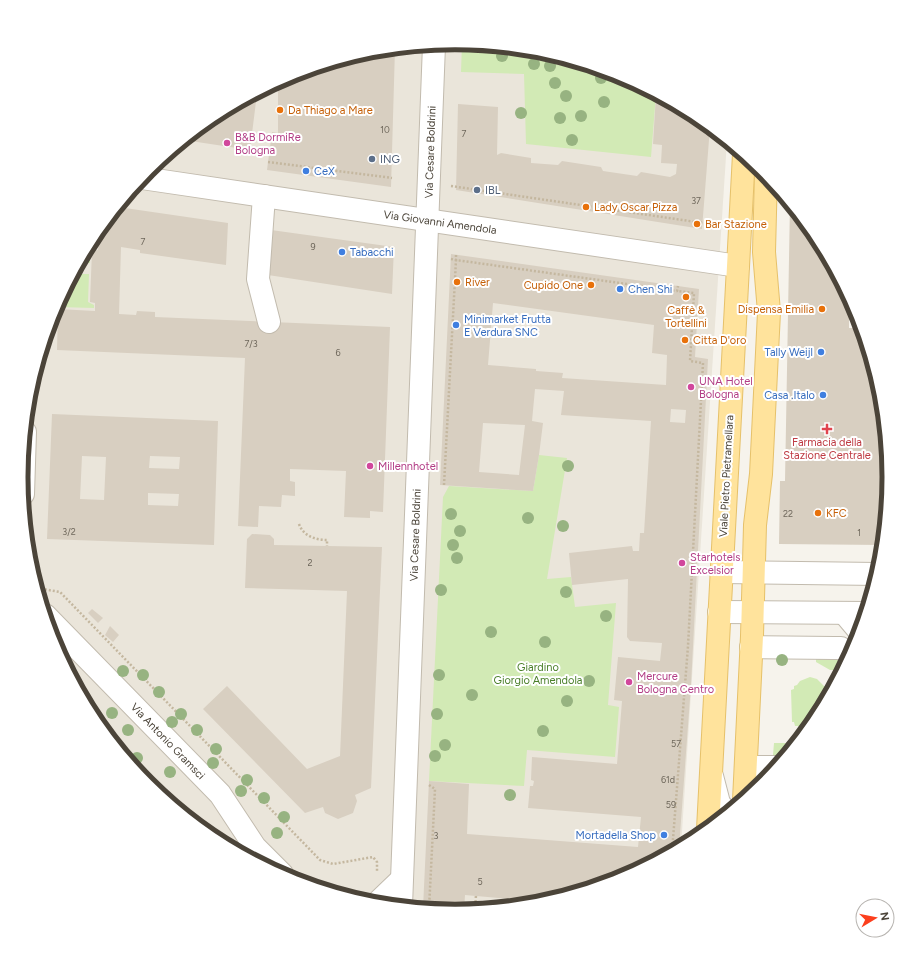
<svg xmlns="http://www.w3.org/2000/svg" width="911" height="954" viewBox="0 0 911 954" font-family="Figtree,sans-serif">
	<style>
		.residential { fill: #eae5da }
		.education { fill: #efe8d6 }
		.green { fill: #d2eab5 }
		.building { fill: #d8cfc1; fill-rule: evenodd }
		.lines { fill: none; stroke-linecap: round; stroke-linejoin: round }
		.minor-casing { stroke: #c2bbae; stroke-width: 24 }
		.major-casing { stroke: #e6c16a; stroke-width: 24 }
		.path { stroke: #c4b79f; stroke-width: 2.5; stroke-dasharray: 2 2; stroke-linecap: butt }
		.minor { stroke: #fff; stroke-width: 22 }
		.major { stroke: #ffe39c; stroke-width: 22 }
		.tree { fill: #97b381 }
		.food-dot { fill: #e8710a; stroke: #fff; stroke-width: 1.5 }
		.hotel-dot { fill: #d1479c; stroke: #fff; stroke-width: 1.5 }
		.service-dot { fill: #5c6f8a; stroke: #fff; stroke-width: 1.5 }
		.shop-dot { fill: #3f7fe0; stroke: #fff; stroke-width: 1.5 }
		.health-dot { fill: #e0444e; stroke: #fff; stroke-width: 1.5 }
		.labels { text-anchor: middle; stroke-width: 4; stroke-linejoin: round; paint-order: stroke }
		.number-label { font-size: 9px; fill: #6e675b }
		.food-label { font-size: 11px; fill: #c56008; stroke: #fff; text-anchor: start }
		.hotel-label { font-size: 11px; fill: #b23c85; stroke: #fff; text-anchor: start }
		.street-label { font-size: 11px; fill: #4b4439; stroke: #fff }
		.service-label { font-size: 11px; fill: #4e5e75; stroke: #fff; text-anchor: start }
		.shop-label { font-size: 11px; fill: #366cbe; stroke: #fff; text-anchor: start }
		.health-label { font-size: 11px; fill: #be3a42; stroke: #fff }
		.park-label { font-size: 11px; fill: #4a7f2a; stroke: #fff }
		.rim { fill: none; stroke: #4b4439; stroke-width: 5 }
	</style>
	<rect width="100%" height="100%" fill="#f6f3ec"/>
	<path class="residential" d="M 456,43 L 540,51 L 622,76 L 697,116 L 727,141 L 681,847 L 622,879 L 540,903 L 455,911 L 371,903 L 289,878 L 214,838 L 148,784 L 94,718 L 54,643 L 29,562 L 21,477 L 29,392 L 54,311 L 94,235 L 148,170 L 214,116 L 289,75 L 371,51 Z"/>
	<path class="education" d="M 89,709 L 134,755 L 132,765 L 94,718 Z"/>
	<g class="green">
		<path d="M 462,43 L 540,51 L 622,76 L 656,94 L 651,157 L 526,144 L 524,74 L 461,72 Z"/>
		<path d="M 90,243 L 97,243 L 97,247 L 90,249 L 90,263 L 80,263 Z"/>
		<path d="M 74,274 L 89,274 L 88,302 L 94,305 L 94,308 L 58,307 L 58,302 L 66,288 L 69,288 L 70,282 Z"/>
		<path d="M 539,455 L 567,458 L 547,579 L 571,577 L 575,607 L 616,603 L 608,705 L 619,707 L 615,757 L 527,750 L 524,786 L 429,781 L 443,497 L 449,486 L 533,491 Z"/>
		<path d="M 816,652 L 839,654 L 838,670 L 830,670 L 816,662 Z"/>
		<path d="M 810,677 L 817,679 L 824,686 L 827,686 L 828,696 L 817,719 L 805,733 L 798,726 L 795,726 L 794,722 L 792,722 L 791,690 L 794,689 L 794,686 L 797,685 L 800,681 Z"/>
		<path d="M 774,743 L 785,743 L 793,748 L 783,760 L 779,760 L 773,755 Z"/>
	</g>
	<g class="building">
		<path d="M 395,48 L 391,187 L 267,170 L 272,132 L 278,133 L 278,81 L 289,75 L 371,51 Z"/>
		<path d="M 257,93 L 250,150 L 184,140 L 214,116 Z"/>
		<path d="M 656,94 L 697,116 L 710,127 L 702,229 L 456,190 L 458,104 L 498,107 L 497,155 L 501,153 L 531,158 L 531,163 L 558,165 L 562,161 L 601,167 L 603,171 L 637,176 L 641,172 L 670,177 L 676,174 L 677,164 L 661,163 L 662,145 L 653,144 Z"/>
		<path d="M 790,203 L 817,236 L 849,295 L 849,328 L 862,328 L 882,392 L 890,477 L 883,545 L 779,544 L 780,481 L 785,481 Z"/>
		<path d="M 118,207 L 228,223 L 226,265 L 140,253 L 140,250 L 121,247 L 119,314 L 136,315 L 137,311 L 155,312 L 155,317 L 390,327 L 383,512 L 370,511 L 370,518 L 344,517 L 346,471 L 290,469 L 290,481 L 295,482 L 295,496 L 282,495 L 281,507 L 259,506 L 258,527 L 238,526 L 245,358 L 57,350 L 58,309 L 95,311 L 95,303 L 90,302 L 92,251 L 98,250 L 99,241 L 92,241 Z"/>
		<path d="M 271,230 L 394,247 L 392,294 L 268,275 Z"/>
		<path d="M 451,254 L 699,289 L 695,357 L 708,359 L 691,685 L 679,848 L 622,879 L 545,902 L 465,895 L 464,911 L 455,911 L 423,908 L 429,781 L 469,784 L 467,834 L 638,847 L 641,817 L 528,808 L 530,786 L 533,786 L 534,781 L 531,780 L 532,757 L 617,764 L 622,701 L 614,700 L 618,657 L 660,661 L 662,643 L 630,641 L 627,637 L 628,579 L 572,585 L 569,553 L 632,546 L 633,551 L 639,551 L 640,533 L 644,533 L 651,421 L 561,415 L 564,391 L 535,389 L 532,421 L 543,423 L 539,455 L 533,491 L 440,485 ZM 493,303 L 654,325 L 652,353 L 667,355 L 666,385 L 562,378 L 563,373 L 536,371 L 536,369 L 488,365 ZM 671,409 L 686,410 L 685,423 L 670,422 ZM 483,423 L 525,425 L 519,475 L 479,472 Z"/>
		<path d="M 52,414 L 218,421 L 214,545 L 47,539 ZM 82,456 L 106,457 L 104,500 L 80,499 ZM 150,456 L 180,457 L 179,469 L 149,468 ZM 148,493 L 179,494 L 178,506 L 148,505 Z"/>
		<path d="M 252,534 L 270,535 L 274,539 L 274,545 L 382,547 L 371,788 L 355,795 L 357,801 L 353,813 L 338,819 L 325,813 L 323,807 L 305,813 L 203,709 L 227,686 L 307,769 L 340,756 L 347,591 L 245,588 L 247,539 Z"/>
		<path d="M 92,609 L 103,618 L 98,623 L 88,613 Z"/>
		<path d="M 110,626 L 119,635 L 113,642 L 105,635 Z"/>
	</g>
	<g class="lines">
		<defs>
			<g id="minor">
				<path d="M 142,178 L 738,266"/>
				<path d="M 264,196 L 258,279 L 269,322"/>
				<path d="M 23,494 L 25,432"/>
				<path d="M 721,572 L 878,574"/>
				<path d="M 719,612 L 866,613"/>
				<path d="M 844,613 L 860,632"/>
				<path d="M 45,615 L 220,794 L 255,847 L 282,874"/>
				<path d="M 751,647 L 834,648 L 841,648 L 851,655"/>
				<path d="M 746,767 L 777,767"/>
				<path d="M 712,776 L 719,803 L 727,813"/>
				<path d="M 376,904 L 401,880"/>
				<path d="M 401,906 L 434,45"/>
			</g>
			<g id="major">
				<path d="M 744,800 L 752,636 L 755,525 L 761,474 L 769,312 L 764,252 L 766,173"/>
				<path d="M 708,829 L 744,154"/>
			</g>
		</defs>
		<use href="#minor" class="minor-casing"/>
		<use href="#major" class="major-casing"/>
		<g class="path">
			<path d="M 268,162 L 392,178"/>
			<path d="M 451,186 L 703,223"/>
			<path d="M 712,224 L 718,225"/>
			<path d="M 451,259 L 456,260 L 456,255"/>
			<path d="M 444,485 L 456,260 L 677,291 L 678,286"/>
			<path d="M 299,524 C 303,536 316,540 327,540 L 327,546"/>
			<path d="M 37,588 L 60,592 L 320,860 L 333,864 L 373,857 L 377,862 L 377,872"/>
			<path d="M 429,785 L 435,789 L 429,909"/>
			<path d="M 672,852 L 688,646 L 703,363 L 690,361 L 694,293 L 677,291"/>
			<path d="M 642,867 L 642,864 L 648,864"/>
			<path d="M 475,910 L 476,895"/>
		</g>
		<use href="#minor" class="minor"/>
		<use href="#major" class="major"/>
	</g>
	<g class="tree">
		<circle cx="502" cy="56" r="6"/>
		<circle cx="534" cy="64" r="6"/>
		<circle cx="550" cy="66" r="6"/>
		<circle cx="601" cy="78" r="6"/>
		<circle cx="555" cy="83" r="6"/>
		<circle cx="566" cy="96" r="6"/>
		<circle cx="604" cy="102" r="6"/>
		<circle cx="521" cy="113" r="6"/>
		<circle cx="581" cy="116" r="6"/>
		<circle cx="560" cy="118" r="6"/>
		<circle cx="572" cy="140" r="6"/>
		<circle cx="568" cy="466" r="6"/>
		<circle cx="451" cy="514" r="6"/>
		<circle cx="528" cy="518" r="6"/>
		<circle cx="563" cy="526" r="6"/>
		<circle cx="460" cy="531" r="6"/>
		<circle cx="453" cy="545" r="6"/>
		<circle cx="457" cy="558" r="6"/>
		<circle cx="441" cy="590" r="6"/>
		<circle cx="566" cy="592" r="6"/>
		<circle cx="606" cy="616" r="6"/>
		<circle cx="491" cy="632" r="6"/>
		<circle cx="545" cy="642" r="6"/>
		<circle cx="782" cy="660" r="6"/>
		<circle cx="123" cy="671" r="6"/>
		<circle cx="143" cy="675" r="6"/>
		<circle cx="439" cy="675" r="6"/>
		<circle cx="589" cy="681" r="6"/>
		<circle cx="159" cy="692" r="6"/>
		<circle cx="472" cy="695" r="6"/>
		<circle cx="567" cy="701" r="6"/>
		<circle cx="112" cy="713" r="6"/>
		<circle cx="181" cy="714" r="6"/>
		<circle cx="437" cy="714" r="6"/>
		<circle cx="172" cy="722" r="6"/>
		<circle cx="128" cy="730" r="6"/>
		<circle cx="197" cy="730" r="6"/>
		<circle cx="543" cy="731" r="6"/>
		<circle cx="445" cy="745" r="6"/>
		<circle cx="216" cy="749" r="6"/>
		<circle cx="435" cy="756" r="6"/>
		<circle cx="137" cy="758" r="6"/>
		<circle cx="213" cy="763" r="6"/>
		<circle cx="170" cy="772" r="6"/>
		<circle cx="247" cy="780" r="6"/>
		<circle cx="241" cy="791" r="6"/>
		<circle cx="510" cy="795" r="6"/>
		<circle cx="264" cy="798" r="6"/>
		<circle cx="284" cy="817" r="6"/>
		<circle cx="277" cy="833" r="6"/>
	</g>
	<g class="food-dot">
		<circle cx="280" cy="110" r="4"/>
		<circle cx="586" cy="207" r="4"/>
		<circle cx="697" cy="224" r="4"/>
		<circle cx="457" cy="282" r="4"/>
		<circle cx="591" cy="285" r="4"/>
		<circle cx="686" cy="297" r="4"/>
		<circle cx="822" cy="309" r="4"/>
		<circle cx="685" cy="340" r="4"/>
		<circle cx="818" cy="513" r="4"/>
	</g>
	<g class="hotel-dot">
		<circle cx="227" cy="143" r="4"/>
		<circle cx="691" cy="387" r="4"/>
		<circle cx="370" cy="466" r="4"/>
		<circle cx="682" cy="563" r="4"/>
		<circle cx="629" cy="682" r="4"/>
	</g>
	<g class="service-dot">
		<circle cx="372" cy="159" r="4"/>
		<circle cx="477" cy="190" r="4"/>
	</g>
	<g class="shop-dot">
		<circle cx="306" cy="171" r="4"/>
		<circle cx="342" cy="252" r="4"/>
		<circle cx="620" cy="289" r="4"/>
		<circle cx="456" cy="325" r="4"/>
		<circle cx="821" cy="352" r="4"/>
		<circle cx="823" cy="395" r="4"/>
		<circle cx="664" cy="835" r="4"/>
	</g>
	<path class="health-dot" d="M825 423h4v4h4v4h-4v4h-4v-4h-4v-4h4z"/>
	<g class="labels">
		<g class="number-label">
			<text x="385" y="133">10</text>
			<text x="464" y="137">7</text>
			<text x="696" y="204">37</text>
			<text x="143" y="245">7</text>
			<text x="313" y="250">9</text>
			<text x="251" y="347">7/3</text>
			<text x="338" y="356">6</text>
			<text x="788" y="517">22</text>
			<text x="69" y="535">3/2</text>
			<text x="859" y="536">1</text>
			<text x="310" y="566">2</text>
			<text x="676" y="747">57</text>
			<text x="668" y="783">61d</text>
			<text x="671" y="808">59</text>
			<text x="436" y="839">3</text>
			<text x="480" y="885">5</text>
		</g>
		<g class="food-label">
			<text x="288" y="114">Da Thiago a Mare</text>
			<text x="594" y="211">Lady Oscar Pizza</text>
			<text x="705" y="228">Bar Stazione</text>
			<text x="465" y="286">River</text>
			<text x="583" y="289" text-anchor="end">Cupido One</text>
			<text x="814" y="313" text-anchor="end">Dispensa Emilia</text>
			<text x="686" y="314" text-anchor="middle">Caffè &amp;<tspan x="686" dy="13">Tortellini</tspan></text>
			<text x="693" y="344">Citta D'oro</text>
			<text x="826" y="517">KFC</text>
		</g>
		<g class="hotel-label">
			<text x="235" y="141">B&amp;B DormiRe<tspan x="235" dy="13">Bologna</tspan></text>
			<text x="699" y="385">UNA Hotel<tspan x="699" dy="13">Bologna</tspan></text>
			<text x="378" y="470">Millennhotel</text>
			<text x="690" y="561">Starhotels<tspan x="690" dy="13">Excelsior</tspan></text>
			<text x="637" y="680">Mercure<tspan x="637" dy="13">Bologna Centro</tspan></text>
		</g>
		<g class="street-label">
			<text transform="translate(430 152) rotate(-88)" y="4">Via Cesare Boldrini</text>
			<text transform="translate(440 222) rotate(8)" y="4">Via Giovanni Amendola</text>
			<text transform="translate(726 476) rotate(-87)" y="4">Viale Pietro Pietramellara</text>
			<text transform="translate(415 535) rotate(-88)" y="4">Via Cesare Boldrini</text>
			<text transform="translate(168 741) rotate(46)" y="4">Via Antonio Gramsci</text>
		</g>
		<g class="service-label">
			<text x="380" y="163">ING</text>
			<text x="485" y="194">IBL</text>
		</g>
		<g class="shop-label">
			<text x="314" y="175">CeX</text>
			<text x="350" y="256">Tabacchi</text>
			<text x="628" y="293">Chen Shi</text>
			<text x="464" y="323">Minimarket Frutta<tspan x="464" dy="13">E Verdura SNC</tspan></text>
			<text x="813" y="356" text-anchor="end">Tally Weijl</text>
			<text x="815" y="399" text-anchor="end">Casa .Italo</text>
			<text x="656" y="839" text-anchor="end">Mortadella Shop</text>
		</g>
		<g class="health-label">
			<text x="827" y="446">Farmacia della<tspan x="827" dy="13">Stazione Centrale</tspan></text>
		</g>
		<g class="park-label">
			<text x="538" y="671">Giardino<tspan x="538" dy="13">Giorgio Amendola</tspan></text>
		</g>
	</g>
	<path d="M0 0H911V954H0ZM28 477a427 427 0 1 1 854 0a427 427 0 1 1-854 0Z" fill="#fff" fill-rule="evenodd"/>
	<path class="rim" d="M28 477a427 427 0 1 1 854 0a427 427 0 1 1-854 0Z"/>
	<g transform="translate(875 918) rotate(80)"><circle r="19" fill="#ffffff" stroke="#b7b4b0"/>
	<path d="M0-3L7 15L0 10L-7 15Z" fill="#fc3f1d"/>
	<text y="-6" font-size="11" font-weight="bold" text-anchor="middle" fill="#4b4439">N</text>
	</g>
</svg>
